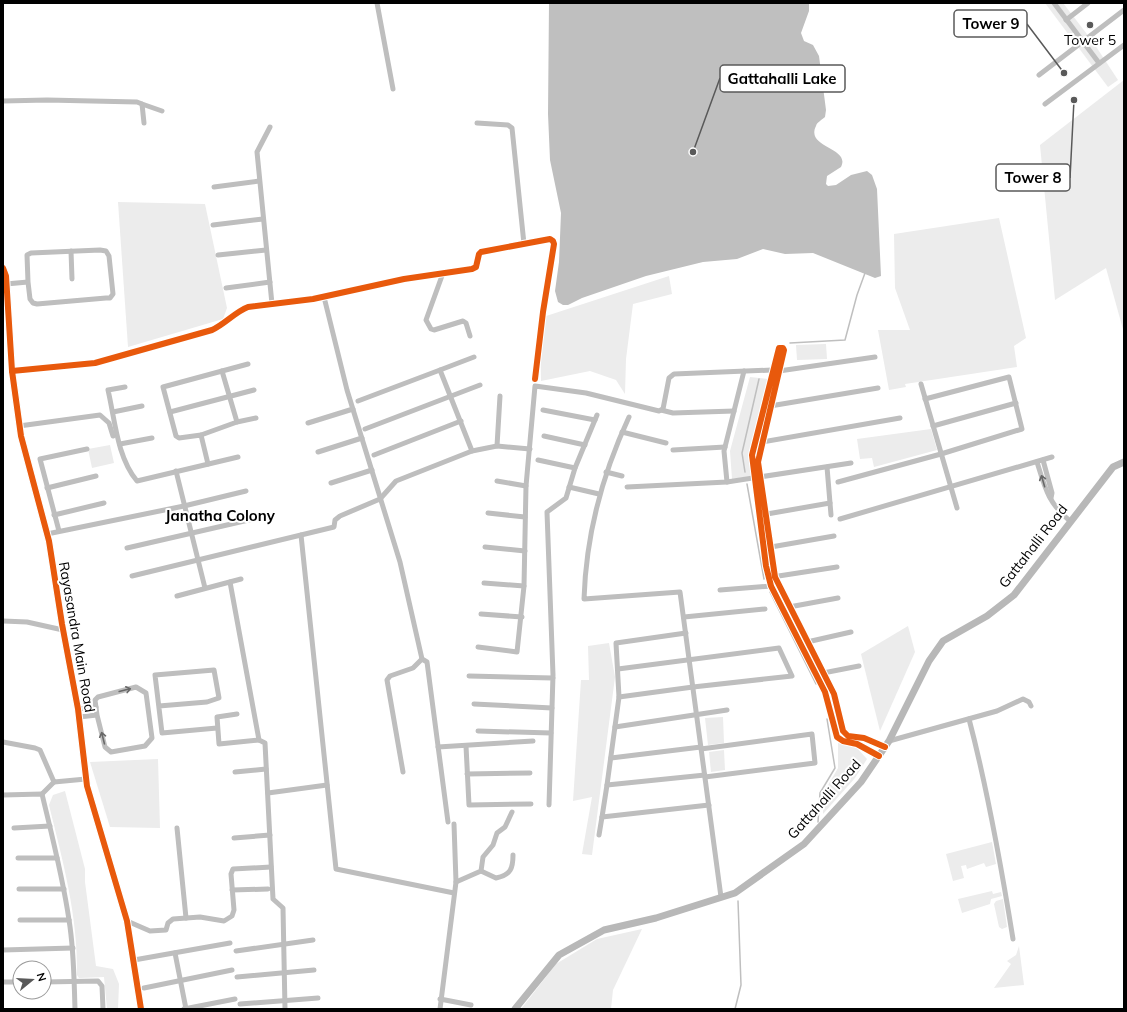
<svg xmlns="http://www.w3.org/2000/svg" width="1127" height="1012" viewBox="0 0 1127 1012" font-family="Mulish,sans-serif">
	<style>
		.green { fill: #ececec }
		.water { fill: #bfbfbf }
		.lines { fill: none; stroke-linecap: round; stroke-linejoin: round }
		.stream { stroke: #bfbfbf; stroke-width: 1.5 }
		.street { stroke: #bebebe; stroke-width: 5 }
		.secondary { stroke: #b8b8b8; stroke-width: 7 }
		.cycleway-casing { stroke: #fff; stroke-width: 8 }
		.cycleway { stroke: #e8590c; stroke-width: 6 }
		.oneway { stroke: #686868 }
		.poi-dot { fill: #595959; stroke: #fff; stroke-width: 1.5 }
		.labels { text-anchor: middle; stroke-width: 4; stroke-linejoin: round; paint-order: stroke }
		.poi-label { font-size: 14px; fill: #000; stroke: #fff }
		.street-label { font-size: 14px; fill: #000; stroke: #fff }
		.neighbourhood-label { font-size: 15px; font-weight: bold; fill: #000; stroke: #fff }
		.leader { fill: none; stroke: #595959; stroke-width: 1.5 }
		.callout-dot { fill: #595959; stroke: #fff; stroke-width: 1.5 }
		.callout { fill: #fff; stroke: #595959; stroke-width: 1.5 }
		.callout-label { font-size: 15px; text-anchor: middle; font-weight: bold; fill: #000 }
	</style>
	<rect width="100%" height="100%" fill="#fff"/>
	<g class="green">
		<path d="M 1045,3 L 1063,3 L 1093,42 L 1118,80 L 1108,87 Z"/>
		<path d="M 1124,80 L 1124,333 L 1106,268 L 1055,300 L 1040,145 Z"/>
		<path d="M 118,202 L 205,204 L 227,308 L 223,319 L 128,347 Z"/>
		<path d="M 999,218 L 1026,338 L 1014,346 L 1017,367 L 905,384 L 906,387 L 889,390 L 878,330 L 910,330 L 895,288 L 894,234 Z"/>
		<path d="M 669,276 L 672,294 L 633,304 L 626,359 L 625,394 L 616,380 L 590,371 L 541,381 L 540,318 Z"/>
		<path d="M 826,344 L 827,359 L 797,360 L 796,345 Z"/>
		<path d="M 750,377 L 768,379 L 748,456 L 752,476 L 732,479 L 730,451 Z"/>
		<path d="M 931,429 L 937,450 L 874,467 L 872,458 L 860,459 L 857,439 Z"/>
		<path d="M 110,445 L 114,463 L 92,468 L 88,449 Z"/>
		<path d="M 908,626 L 915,652 L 880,731 L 861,654 Z"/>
		<path d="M 609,643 L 615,677 L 592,855 L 582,854 L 592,797 L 573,801 L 581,680 L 589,680 L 588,646 Z"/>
		<path d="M 723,717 L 724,743 L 708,745 L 705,718 Z"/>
		<path d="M 838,743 L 855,746 L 867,759 L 855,778 L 823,814 L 823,794 L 838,768 Z"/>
		<path d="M 724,750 L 725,770 L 711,772 L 709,752 Z"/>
		<path d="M 158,759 L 160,828 L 110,827 L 90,762 Z"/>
		<path d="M 65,791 L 85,869 L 85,882 L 96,966 L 113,969 L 119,984 L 118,1009 L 107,1009 L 104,977 L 79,978 L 77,975 C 78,916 63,862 49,805 L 53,795 Z"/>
		<path d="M 992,842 L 996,864 L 986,867 L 984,863 L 967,869 L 966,865 L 961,866 L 964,878 L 953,881 L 946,854 Z"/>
		<path d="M 992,891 L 993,894 L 1001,892 L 1002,896 L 991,899 L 990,904 L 962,913 L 958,899 Z"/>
		<path d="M 1003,899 L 1007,927 L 1002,929 L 999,927 L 994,904 L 996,901 Z"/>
		<path d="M 642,929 L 613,990 L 611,1009 L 521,1009 L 556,964 L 597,939 Z"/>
		<path d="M 1019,946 L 1024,985 L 994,988 L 1011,964 L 1007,961 L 1016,955 Z"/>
	</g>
	<path class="water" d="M 549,3 L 809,3 L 809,11 L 801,33 L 804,41 L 813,45 L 819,56 L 826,110 L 825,117 C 822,120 817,122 816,126 C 805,148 851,147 841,167 L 827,176 L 826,184 L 828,186 L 836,185 L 851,175 L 867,171 L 872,175 L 877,189 L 881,276 L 875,278 L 813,253 L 785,254 L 763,249 L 737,259 L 703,262 L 646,276 L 582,298 L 568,305 L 563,305 L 558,302 L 555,291 L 559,262 L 561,213 L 550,160 L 548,114 Z"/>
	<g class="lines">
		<g class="stream">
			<path d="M 790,343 L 845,340 L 857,295 L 865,273"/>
			<path d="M 745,472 L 742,453 L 759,379"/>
			<path d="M 747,484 L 764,579"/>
			<path d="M 770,592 L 816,684"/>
			<path d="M 818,822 L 820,793 L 835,768 L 827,719"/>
			<path d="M 735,1009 L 741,985 L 738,901"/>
		</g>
		<g class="street">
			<path d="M 377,3 L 393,89"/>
			<path d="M 1054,3 L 1099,63"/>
			<path d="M 1066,20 L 1088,3"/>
			<path d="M 1039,75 L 1124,10"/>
			<path d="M 3,101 L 47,100 L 137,102 L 142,104 L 144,123"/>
			<path d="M 142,104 L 162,111"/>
			<path d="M 1045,104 L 1124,45"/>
			<path d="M 477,123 L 508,125 L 512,128 L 524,244"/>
			<path d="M 270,127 L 257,152 L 272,304"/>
			<path d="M 214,187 L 259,181"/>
			<path d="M 213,225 L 263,219"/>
			<path d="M 71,251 L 72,279"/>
			<path d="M 218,255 L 266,250"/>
			<path d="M 443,273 L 426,320 L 431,329 L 434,330 L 463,321 L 466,323 L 470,336"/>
			<path d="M 6,284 L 28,282 L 27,255 L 31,253 L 100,250 L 106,251 L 109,256 L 113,294 L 110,298 L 106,298 L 37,304 L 33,303 L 30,299 L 28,282"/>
			<path d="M 226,288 L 270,282"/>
			<path d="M 324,297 L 347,390 L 400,562 L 422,659 L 427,662 L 448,822"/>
			<path d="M 440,370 L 474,357"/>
			<path d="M 12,371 L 95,363 L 212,330 C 225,324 235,312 248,307 L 313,299 L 404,279 L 472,269 L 476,267 L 479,254 L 481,252 L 550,239 L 553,241 L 554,244 L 543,312 L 535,379"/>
			<path d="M 779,371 L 875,357"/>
			<path d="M 921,384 L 957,508"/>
			<path d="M 125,387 L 108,390 C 115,420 117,457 137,481 L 238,457"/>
			<path d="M 500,396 L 497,446 L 530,449"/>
			<path d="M 358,401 L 440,370 L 472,451"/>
			<path d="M 770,406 L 878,388"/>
			<path d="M 543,410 L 595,420"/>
			<path d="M 661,410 L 673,413 L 734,411"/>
			<path d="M 113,412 L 142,406"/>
			<path d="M 170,412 L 254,390"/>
			<path d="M 629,417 C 602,475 586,535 584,599 L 680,592 L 721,897"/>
			<path d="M 237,422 L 256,418"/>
			<path d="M 308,423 L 353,409"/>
			<path d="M 19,426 L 100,415 L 109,423 L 113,436"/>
			<path d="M 933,426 L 1016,403"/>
			<path d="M 365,429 L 480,385"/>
			<path d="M 622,432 L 666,443"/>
			<path d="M 201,435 L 237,422 L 222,371"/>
			<path d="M 544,436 L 585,445"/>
			<path d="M 762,442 L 900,418"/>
			<path d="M 120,444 L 152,438"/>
			<path d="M 673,450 L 725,447"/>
			<path d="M 318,452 L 362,438"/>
			<path d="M 374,455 L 461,421"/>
			<path d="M 538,460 L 575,468"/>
			<path d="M 1043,460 L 1052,493 L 1051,498"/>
			<path d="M 1037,462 C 1045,488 1048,503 1070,521"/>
			<path d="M 208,464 L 201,435 L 179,438 L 176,436 L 163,387 L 248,364"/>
			<path d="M 827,467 L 831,515"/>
			<path d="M 176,471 L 205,588"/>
			<path d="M 606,472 L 622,476"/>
			<path d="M 497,481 L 526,486"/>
			<path d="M 727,482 L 724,451 L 744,371"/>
			<path d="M 838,482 L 941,454 L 1022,429 L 1009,377 L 925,399"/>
			<path d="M 331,483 L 372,470"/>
			<path d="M 569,487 L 599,494"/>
			<path d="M 627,487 L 727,482 L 851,463"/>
			<path d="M 47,488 L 96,476"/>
			<path d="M 488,513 L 525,517"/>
			<path d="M 767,514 L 830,503"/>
			<path d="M 54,515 L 104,503"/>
			<path d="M 840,519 L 1052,457"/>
			<path d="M 59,531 L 40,459 L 87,449"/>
			<path d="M 47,534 L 184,506 L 246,491"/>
			<path d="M 301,535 L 336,869 L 454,893"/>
			<path d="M 485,547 L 525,551"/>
			<path d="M 771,547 L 834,536"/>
			<path d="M 127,548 L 253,519"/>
			<path d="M 132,576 L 334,527 L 335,520 L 340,516 L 380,499 L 396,481 L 472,451 L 497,446"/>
			<path d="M 772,577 L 837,567"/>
			<path d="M 230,582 L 259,740 L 265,743 L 273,899 L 283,908 L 285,1009"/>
			<path d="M 484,583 L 524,586"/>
			<path d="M 720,590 L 771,586"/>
			<path d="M 177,596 L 241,579"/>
			<path d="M 789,607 L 838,598"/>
			<path d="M 481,614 L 522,617"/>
			<path d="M 684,617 L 765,609"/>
			<path d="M 3,621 L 27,622 L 63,630"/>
			<path d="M 686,633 L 616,643 L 619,697 L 607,785 L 705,775"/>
			<path d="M 807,642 L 851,632"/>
			<path d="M 478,647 L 517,652 L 524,586 L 526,486 L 535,386 L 586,393 L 659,411 L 663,409 L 669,378 L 674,374 L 772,370"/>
			<path d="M 618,669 L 779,648 L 792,676 L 693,687 L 619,697"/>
			<path d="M 823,673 L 859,666"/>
			<path d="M 469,676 L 553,678"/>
			<path d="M 474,704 L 552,708"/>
			<path d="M 159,706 L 207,702 L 219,698 L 214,670 L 155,675 L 162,733 L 217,728"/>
			<path d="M 78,709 L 96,707"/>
			<path d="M 237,714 L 217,717 L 219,744 L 259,740"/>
			<path d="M 79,717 L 97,715 L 105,747 L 111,752 L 145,746 L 152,738 L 146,693 L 136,687 L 98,697 L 95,700 L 97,715"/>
			<path d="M 969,719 C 988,791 1001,865 1013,939"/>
			<path d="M 615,727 L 727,710"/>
			<path d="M 478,731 L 551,733"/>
			<path d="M 889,741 L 997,711 L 1023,699 L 1029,702 L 1031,706"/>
			<path d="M 3,742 L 35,748 L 40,750 L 54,782 L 86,779"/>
			<path d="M 466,746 L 469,805 L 531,804"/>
			<path d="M 438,747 L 533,741"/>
			<path d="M 701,749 L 812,734 L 815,763 L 705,777"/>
			<path d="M 879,756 L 857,744 L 843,741 L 837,737 L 825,692 L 771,586 L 766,566 L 752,455 L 779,348 L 783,348 L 784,350 L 758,462 L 775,577 L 834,694 L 843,731 L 848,736 L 864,738 L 885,747"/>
			<path d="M 611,758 L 701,747"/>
			<path d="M 235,772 L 266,769"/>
			<path d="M 403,772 L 387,680 L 390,676 L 413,668 L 422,659"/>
			<path d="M 467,774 L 530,773"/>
			<path d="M 607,785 L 602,817 L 709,805"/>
			<path d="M 268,793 L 327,785"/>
			<path d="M 42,794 L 54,782"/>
			<path d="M 3,795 L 42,794 C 52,836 63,878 69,920 C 74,950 74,979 75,1009"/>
			<path d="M 549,805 L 553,675 L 547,512 L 566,498 L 575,468 L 597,415"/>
			<path d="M 14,828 L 50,826"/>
			<path d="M 177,828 L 186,918"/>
			<path d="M 599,835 L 602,817"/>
			<path d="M 234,838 L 270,835"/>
			<path d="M 18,858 L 57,858"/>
			<path d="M 481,871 L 496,878 C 511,875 513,868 513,855"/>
			<path d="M 456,882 L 481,871 L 483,857 L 493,845 L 497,833 L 505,827 L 512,812"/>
			<path d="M 19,889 L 64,889"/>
			<path d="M 232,890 L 268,889"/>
			<path d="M 20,920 L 69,920"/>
			<path d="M 127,921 L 150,931 L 166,930 L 168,923 L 173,919 L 200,917 L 224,921 L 232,916 L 234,910 L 231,874 L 233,869 L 271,867"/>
			<path d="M 3,950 L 73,948"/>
			<path d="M 236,951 L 313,940"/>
			<path d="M 175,953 L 186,1009"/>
			<path d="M 134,960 L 230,943"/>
			<path d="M 237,977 L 314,970"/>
			<path d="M 3,982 L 20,982"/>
			<path d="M 44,982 L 98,981 L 102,986 L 103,1009"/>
			<path d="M 144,988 L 232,970"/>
			<path d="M 440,999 L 471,1005"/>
			<path d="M 240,1004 L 318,998"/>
			<path d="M 184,1009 L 235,999"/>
			<path d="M 440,1009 L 456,882 L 454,824"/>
		</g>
		<g class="secondary">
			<path d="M 3,268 L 6,276 L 12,371 L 21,436 L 49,541 L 62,624 L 78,709 L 87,786 L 127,921 L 141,1009"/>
			<path d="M 515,1009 L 559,955 L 604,930 L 656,918 L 735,893 L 804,844 L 861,782 L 889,741 L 929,661 L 943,641 L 987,616 L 1014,595 L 1113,467 L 1124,462"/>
		</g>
		<defs>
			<g id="cycleway">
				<path d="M 3,268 L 6,276 L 12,371 L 21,436 L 49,541 L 62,624 L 78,709 L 87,786 L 127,921 L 141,1009"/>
				<path d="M 12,371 L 95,363 L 212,330 C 225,324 235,312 248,307 L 313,299 L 404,279 L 472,269 L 476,267 L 479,254 L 481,252 L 550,239 L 553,241 L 554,244 L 543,312 L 535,379"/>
				<path d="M 879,756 L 857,744 L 843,741 L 837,737 L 825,692 L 771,586 L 766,566 L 752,455 L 779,348 L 783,348 L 784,350 L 758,462 L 775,577 L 834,694 L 843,731 L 848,736 L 864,738 L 885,747"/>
			</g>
		</defs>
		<use href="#cycleway" class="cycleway-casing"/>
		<use href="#cycleway" class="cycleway"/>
	</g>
	<defs><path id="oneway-shaft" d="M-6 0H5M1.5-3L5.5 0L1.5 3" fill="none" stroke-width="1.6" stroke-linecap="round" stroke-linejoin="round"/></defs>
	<g class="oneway">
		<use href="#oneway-shaft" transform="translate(1043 481) rotate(-106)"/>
		<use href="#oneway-shaft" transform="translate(125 690) rotate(-14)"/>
		<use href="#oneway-shaft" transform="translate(103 738) rotate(-104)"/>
	</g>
	<circle class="poi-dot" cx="1090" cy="25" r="4"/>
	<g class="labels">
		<g class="poi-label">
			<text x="1090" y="45">Tower 5</text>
		</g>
		<g class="street-label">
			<text transform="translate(1033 546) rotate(-52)" y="5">Gattahalli Road</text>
			<text transform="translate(77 637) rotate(80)" y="5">Rayasandra Main Road</text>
			<text transform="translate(824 799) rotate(-48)" y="5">Gattahalli Road</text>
		</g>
		<g class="neighbourhood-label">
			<text x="220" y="521">Janatha Colony</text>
		</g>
	</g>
	<path class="leader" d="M1064 73L1027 24M693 152L720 78M1074 100L1070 178"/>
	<g class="callout-dot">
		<circle cx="1064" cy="73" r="4"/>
		<circle cx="693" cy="152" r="4"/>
		<circle cx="1074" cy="100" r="4"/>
	</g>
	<g class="callout">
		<rect x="954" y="10" width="73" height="27" rx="4"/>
		<rect x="720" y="65" width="125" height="27" rx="4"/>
		<rect x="996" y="164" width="74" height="27" rx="4"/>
	</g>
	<g class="callout-label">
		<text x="991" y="29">Tower 9</text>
		<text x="782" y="84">Gattahalli Lake</text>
		<text x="1033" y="183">Tower 8</text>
	</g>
	<rect width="1127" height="1012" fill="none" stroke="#000000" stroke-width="8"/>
	<g transform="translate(32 980) rotate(72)"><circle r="19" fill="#ffffff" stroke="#999999"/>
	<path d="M0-3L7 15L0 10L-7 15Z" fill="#595959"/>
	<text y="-6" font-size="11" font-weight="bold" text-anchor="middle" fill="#000000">N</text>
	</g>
</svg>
